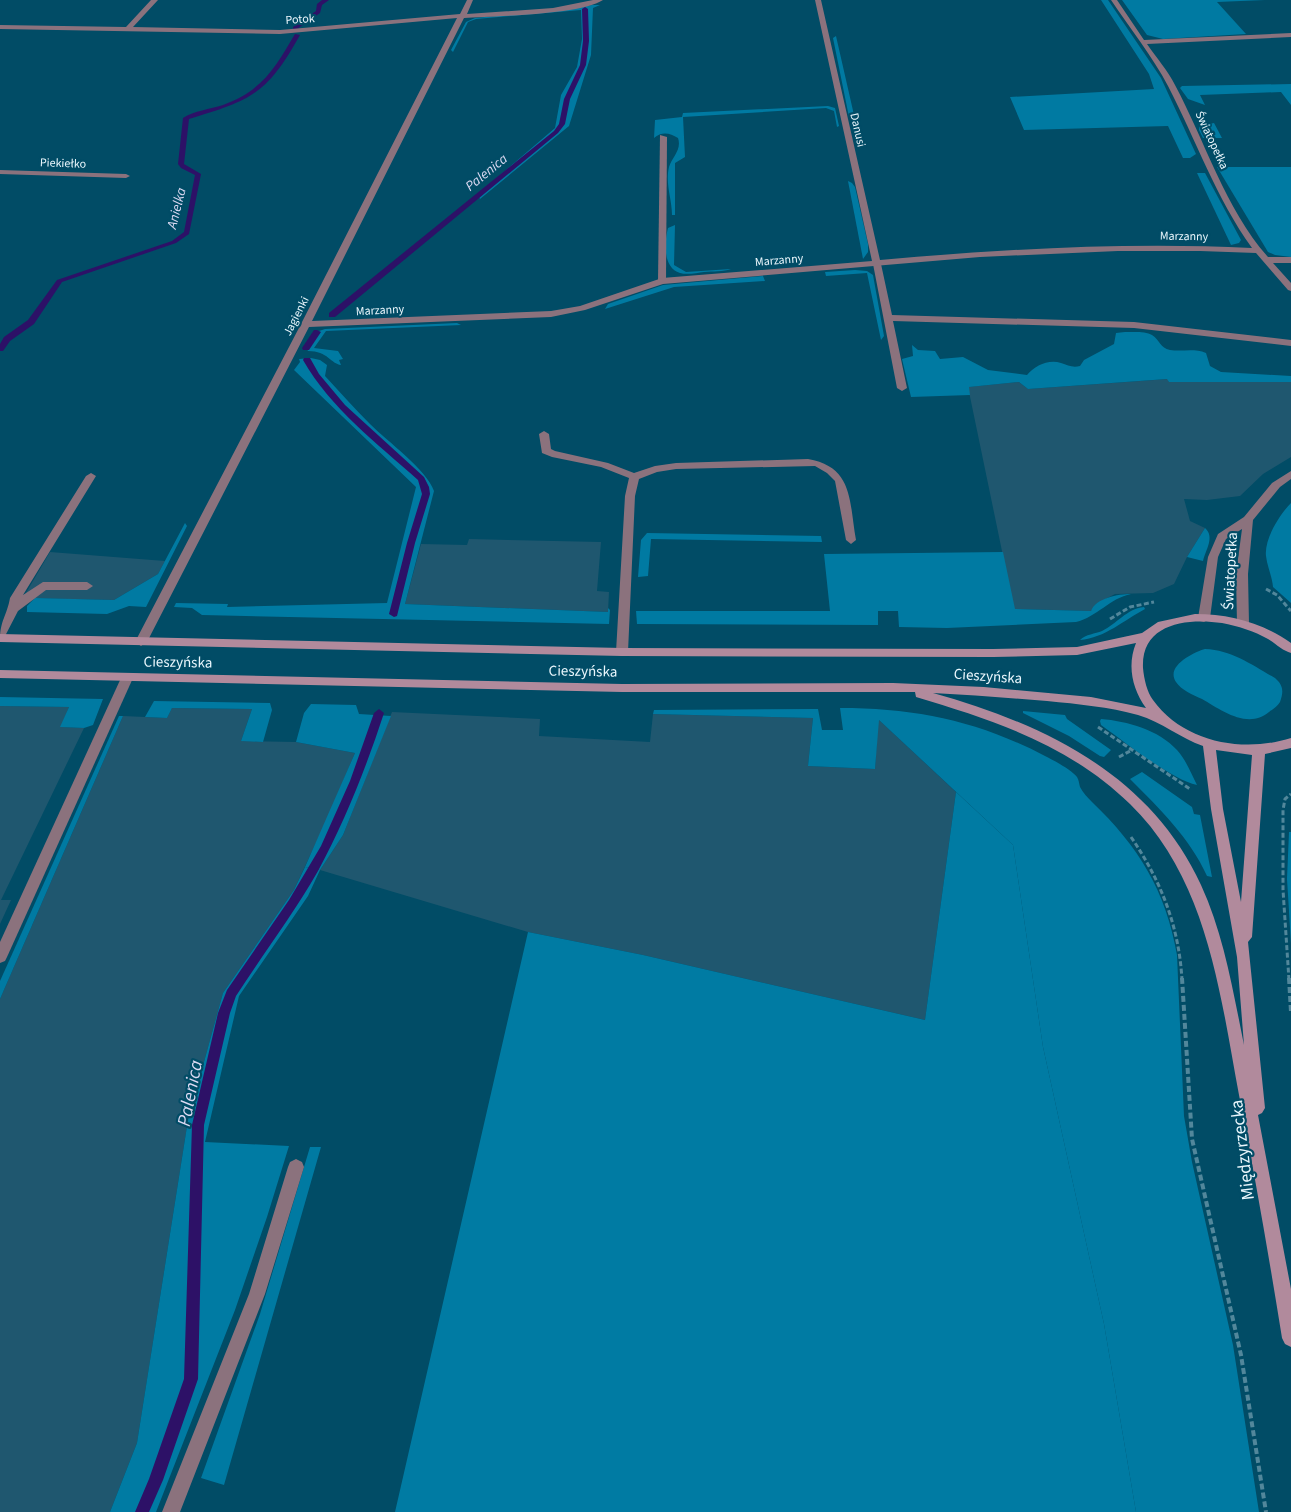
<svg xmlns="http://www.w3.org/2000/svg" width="1291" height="1512" viewBox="0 0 1291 1512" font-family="'Source Sans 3',sans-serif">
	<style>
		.built { fill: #1f576f }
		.green { fill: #007aa2 }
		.forest { fill: #007ba3 }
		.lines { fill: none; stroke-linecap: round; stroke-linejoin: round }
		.stream { fill: #2d1167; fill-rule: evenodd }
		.path-far1 { stroke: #52879b; stroke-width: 3; stroke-dasharray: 5 2.5; stroke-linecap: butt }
		.path { stroke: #52879b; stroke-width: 4; stroke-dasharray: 6 3; stroke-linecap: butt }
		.service { fill: #8b727d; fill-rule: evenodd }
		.minor { fill: #8b727d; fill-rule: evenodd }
		.secondary { fill: #b18a9c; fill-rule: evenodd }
		.labels { text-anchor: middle; stroke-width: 4.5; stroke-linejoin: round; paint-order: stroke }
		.far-street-label { font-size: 12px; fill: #eaf7fd; stroke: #014c66 }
		.far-water-label { font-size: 14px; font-style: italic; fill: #dcdaf3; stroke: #014c66 }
		.street-label { font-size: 15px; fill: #eaf7fd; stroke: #014c66 }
		.near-street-label { font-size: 18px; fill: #eaf7fd; stroke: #014c66 }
		.near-water-label { font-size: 19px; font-style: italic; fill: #dcdaf3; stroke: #014c66 }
	</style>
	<rect width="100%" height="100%" fill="#014c66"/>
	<g class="built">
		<path d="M 1168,379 L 1169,382 L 1291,382 L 1291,457 L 1263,474 L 1240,496 L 1207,500 L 1184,499 L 1190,521 L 1205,528 L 1187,557 L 1174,584 L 1153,593 L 1115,594 L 1096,604 L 1091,611 L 1014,609 L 968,387 L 1019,382 L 1028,389 Z"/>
		<path d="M 469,539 L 601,542 L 597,591 L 609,592 L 608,612 L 405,604 L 421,544 L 467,545 Z"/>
		<path d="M 50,552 L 165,561 L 158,574 L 114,600 L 23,598 Z"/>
		<path d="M 0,706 L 69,707 L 61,727 L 84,728 L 1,900 L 11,900 L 0,924 Z"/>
		<path d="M 172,708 L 252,709 L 241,741 L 296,742 L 355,753 L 327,819 L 294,890 L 223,993 L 188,1120 L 137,1443 L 110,1512 L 0,1512 L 0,999 L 123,716 L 167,718 Z"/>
		<path d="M 392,712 L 540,719 L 539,736 L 650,742 L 653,714 L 813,718 L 808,766 L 875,769 L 878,719 L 956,792 L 925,1020 L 643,955 L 528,932 L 320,870 L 343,835 Z"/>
	</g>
	<g class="green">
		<path d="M 1101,0 L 1108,0 L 1161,78 L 1196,154 L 1190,158 L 1183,158 L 1168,126 L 1024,130 L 1010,97 L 1154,89 L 1149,74 Z"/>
		<path d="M 1122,0 L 1265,0 L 1217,2 L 1246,34 L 1163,39 L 1147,35 Z"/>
		<path d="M 592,5 L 600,5 L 593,8 L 591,55 L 569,126 L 480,199 L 478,194 L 555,128 L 561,95 L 577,67 L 582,39 L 581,10 L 476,19 L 468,22 L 453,52 L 451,50 L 466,22 L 475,18 L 561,10 Z"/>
		<path d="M 836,36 L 854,115 L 858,118 L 849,117 L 833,38 Z"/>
		<path d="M 1291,84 L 1291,105 L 1281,92 L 1200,95 L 1205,105 L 1188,99 L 1180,88 L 1182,86 Z"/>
		<path d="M 828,106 L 835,108 L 839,126 L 837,127 L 834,111 L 826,108 L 683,117 L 685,157 L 675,163 L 675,215 L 672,215 C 672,199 665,184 669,167 C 672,157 682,150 678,138 C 670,133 662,131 654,138 L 655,120 L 682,117 L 683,113 Z"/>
		<path d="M 1214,123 L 1222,138 L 1203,138 L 1199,130 L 1199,126 Z"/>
		<path d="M 1217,167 L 1291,167 L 1291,257 L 1275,255 L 1268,252 Z"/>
		<path d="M 1197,173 L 1205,173 L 1241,240 L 1239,243 L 1231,245 Z"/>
		<path d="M 848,181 L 852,183 L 855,187 L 868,244 L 868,252 L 863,259 Z"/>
		<path d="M 675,225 L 674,265 L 686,272 L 731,269 C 723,272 713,271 704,272 C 697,273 687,275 680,273 C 663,268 664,243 668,228 Z"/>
		<path d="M 855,270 L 867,271 L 873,275 L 884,336 L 881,340 L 867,273 L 826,276 L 825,272 Z"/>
		<path d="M 763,276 L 765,281 L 674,287 L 605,309 L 608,304 L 663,285 Z"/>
		<path d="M 457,323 L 461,325 L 326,331 L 314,348 L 338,351 L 343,359 L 339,360 L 341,365 C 331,364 328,351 308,351 L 307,349 L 319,331 L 325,329 Z"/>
		<path d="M 1125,332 C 1133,332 1146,331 1152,335 C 1160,340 1160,348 1170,350 C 1182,352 1194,348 1206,353 L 1210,366 L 1221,372 L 1291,376 L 1291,382 L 1169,382 L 1167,379 L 1028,389 L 1019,382 L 969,387 L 970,395 L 911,397 L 902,359 L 913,356 L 912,345 L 918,350 L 935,351 L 940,359 L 963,357 L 988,370 L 1027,375 C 1035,366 1048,359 1061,363 C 1068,365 1072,368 1080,366 L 1084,360 L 1114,344 L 1116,333 Z"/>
		<path d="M 311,358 L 320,360 L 327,365 L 325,376 C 340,392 355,409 370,424 C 387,441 427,470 434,491 L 405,604 L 608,612 L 608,608 L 610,610 L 609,624 L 202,615 L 192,608 L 174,607 L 176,603 L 228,604 L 227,607 L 387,603 L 416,487 L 294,370 L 300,362 L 299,359 Z"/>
		<path d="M 1291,503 L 1291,603 L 1273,587 C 1272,576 1267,566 1266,556 C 1264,539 1280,514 1291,503 Z"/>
		<path d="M 185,523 L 187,526 L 146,607 L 129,606 L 107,614 L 27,612 L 27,606 L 35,598 L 114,600 L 158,574 Z"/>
		<path d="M 1205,528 C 1215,537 1206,549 1203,561 L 1187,557 Z"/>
		<path d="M 647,533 L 821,536 L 822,542 L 651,539 L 648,576 L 638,577 L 641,540 Z"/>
		<path d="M 1003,552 L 1015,609 L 1091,611 C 1096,598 1118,594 1131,594 C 1110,598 1097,617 1076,622 L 947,628 L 899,627 L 898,611 L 878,611 L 878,625 L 637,624 L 636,611 L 830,611 L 824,554 Z"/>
		<path d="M 1144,607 L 1145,609 C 1124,620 1105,638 1080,640 C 1086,634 1095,634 1102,631 C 1117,624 1126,609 1144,607 Z"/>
		<path d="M 1205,649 C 1232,650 1252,665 1275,678 C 1283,685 1284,691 1280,702 C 1278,706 1273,709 1269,712 C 1248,730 1221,710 1202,699 C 1193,695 1181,690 1176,682 C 1165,666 1194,652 1205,649 Z"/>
		<path d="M 0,697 L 103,699 L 93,725 L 84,728 L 60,727 L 69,707 L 0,706 Z"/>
		<path d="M 154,701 L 270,703 L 272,710 L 263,742 L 241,741 L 252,709 L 172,708 L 167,718 L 145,717 Z"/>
		<path d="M 311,704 L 356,705 L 359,714 L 391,716 L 343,835 L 320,870 L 305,867 L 355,753 L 296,742 L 304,713 Z"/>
		<path d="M 840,708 C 916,708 978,721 1045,756 C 1053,760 1072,770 1077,777 C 1079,780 1079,784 1080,787 C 1083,793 1088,798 1092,802 C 1139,847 1166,891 1177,955 L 1184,1116 L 1192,1162 L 1233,1345 L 1259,1512 L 1136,1512 L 1104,1324 L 1043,1047 L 1013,845 L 879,720 L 875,769 L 808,766 L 813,718 L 653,714 L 654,710 L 818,709 L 822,730 L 843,730 Z"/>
		<path d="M 1023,711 L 1065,715 L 1067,719 L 1111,750 L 1104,757 L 1100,756 L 1069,736 L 1023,713 Z"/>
		<path d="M 119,716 L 123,716 L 0,999 L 0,981 Z"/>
		<path d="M 1101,719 C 1127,721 1159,730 1177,750 C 1186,760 1191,773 1197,785 C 1170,779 1125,742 1101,725 L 1100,721 Z"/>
		<path d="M 1142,772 L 1192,807 L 1194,814 L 1200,815 L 1212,877 L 1207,876 C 1190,838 1159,808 1130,779 Z"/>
		<path d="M 1289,832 L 1291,832 L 1291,944 L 1287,879 Z"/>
		<path d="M 310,1147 L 321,1147 L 224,1485 L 201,1478 L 260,1314 Z"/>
	</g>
	<g class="forest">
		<path d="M 956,792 L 1013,845 L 1043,1047 L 1104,1324 L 1136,1512 L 395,1512 L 528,932 L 643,955 L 925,1020 Z"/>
		<path d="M 305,867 L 320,870 L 308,896 L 239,996 L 205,1142 L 289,1146 L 267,1217 L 235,1310 L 156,1512 L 110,1512 L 137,1443 L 188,1120 L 223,993 L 294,890 Z"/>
	</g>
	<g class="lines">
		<g class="stream">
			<path d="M 322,0 L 329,0 L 322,5 L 320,13 L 297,29 L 293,29 L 293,27 L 316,11 L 317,4 Z"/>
			<path d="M 585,7 L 588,9 L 589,41 L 586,65 L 570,99 L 565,124 L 558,133 L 335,317 L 329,317 L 329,313 L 554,131 L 559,124 L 564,99 L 580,65 L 583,41 L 582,9 Z"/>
			<path d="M 295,34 L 300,35 C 267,94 252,100 189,119 L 184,164 L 201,174 L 189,234 L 176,243 L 62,282 L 34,324 L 10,341 L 3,351 L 0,351 L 0,344 L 4,337 L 28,320 L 57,280 L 172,241 L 184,232 L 195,175 L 181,168 L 178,164 L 183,118 C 194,111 210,109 223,105 C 262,91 275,68 295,34 Z"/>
			<path d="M 314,330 L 317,330 L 321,332 L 309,350 L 303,350 L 302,348 Z"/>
			<path d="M 304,358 L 310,358 L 319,374 L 345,405 L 424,477 L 429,487 L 430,494 L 415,543 L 397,616 L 394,617 L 389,614 L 407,543 L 422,494 L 418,480 C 377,443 331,409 303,360 Z"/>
			<path d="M 379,709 L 384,713 C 366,768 345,821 318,871 C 293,915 263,954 236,996 L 230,1013 L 204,1125 L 198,1379 L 163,1480 L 149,1512 L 135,1512 L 149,1479 L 184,1379 L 192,1125 L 218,1013 L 227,990 L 289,900 L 321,846 L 350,781 L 374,713 Z"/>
		</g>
		<g class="path-far1">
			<path d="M 1266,589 L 1277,595 L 1291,611"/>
			<path d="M 1110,619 L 1130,607 L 1154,602"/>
			<path d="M 1098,727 L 1190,789"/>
			<path d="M 1119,757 L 1132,750"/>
			<path d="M 1131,837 C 1161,881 1179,926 1182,980"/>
			<path d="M 1289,980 L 1283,890 L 1283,810 L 1285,799 L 1291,794"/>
		</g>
		<g class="path">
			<path d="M 1182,978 L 1192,1139 L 1241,1355 L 1266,1512"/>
			<path d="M 1289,978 L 1291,1012"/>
		</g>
		<g class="service">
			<path d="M 660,135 L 667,137 L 666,281 L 662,284 L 658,281 Z"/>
			<path d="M 877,261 L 881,264 L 892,315 L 1134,322 L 1291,340 L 1291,346 L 1134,328 L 893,321 L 907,388 L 902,391 L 897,388 L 873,264 Z"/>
			<path d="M 544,431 L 549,434 L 551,449 L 555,451 L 608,463 L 634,473 L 655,466 L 676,463 L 808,459 C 854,467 849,502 856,540 L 851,544 L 846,540 L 835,481 L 827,473 L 815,466 L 676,469 L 657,472 L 639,479 L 635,496 L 628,652 L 622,656 L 618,655 L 616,652 L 625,496 L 629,478 L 601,467 L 552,457 L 542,453 L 539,434 Z"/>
			<path d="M 91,473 L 96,476 L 23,595 L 43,582 L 87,582 L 93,586 L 87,590 L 46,590 L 18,611 L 4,638 L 0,639 C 0,621 7,615 10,598 L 86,476 Z"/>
			<path d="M 127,674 L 133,678 L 7,957 L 5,961 L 0,963 L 0,942 L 121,678 Z"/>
			<path d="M 296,1159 L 302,1162 L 304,1167 L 265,1294 L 180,1512 L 162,1512 L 249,1294 L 288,1167 L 290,1162 Z"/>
		</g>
		<g class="minor">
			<path d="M 151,0 L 158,0 L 133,27 L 280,30 L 460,14 L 467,0 L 473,0 L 467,14 L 553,8 L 593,0 L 603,0 C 580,15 495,16 464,18 L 312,321 L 551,311 L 580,306 L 662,278 L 872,261 L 815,0 L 821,0 L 880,260 C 1004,249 1128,242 1252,248 C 1216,198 1196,140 1168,86 C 1153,57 1129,27 1111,0 L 1117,0 L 1144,40 L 1291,33 L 1291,37 L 1147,44 C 1156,57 1168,71 1175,85 C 1205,141 1226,210 1268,257 L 1291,257 L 1291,263 L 1273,263 L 1291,283 L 1291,291 L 1288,290 L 1256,253 L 1200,251 L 1118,251 L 980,257 L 663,284 L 585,310 L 551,317 L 309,327 L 147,642 L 141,646 L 135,642 L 301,324 L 457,18 L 280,34 L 0,29 L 0,25 L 126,27 Z"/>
			<path d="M 0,170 L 126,174 L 130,176 L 126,178 L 0,174 Z"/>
			<path d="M 1291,471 L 1291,479 L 1280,487 L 1253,520 L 1248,574 L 1249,624 L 1247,627 L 1239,627 L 1237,624 L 1236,574 L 1242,529 L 1226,539 L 1218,557 L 1210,618 L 1204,622 L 1200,621 L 1198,618 L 1208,557 L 1218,534 L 1244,517 L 1272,483 Z"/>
		</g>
		<path class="secondary" d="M 1195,614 C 1230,614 1263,623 1291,643 L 1291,653 C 1283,651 1276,644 1268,639 C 1254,631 1238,626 1222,623 C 1187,618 1141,623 1143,668 C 1144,679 1147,692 1153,700 C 1184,743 1244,753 1291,738 L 1291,748 L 1265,754 L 1252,937 L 1248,942 L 1265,1108 L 1262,1113 L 1258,1115 L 1291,1289 L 1291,1347 L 1285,1344 L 1282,1338 C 1269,1257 1255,1176 1239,1095 C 1220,994 1208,880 1130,804 C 1069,745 996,721 916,697 L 915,692 L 622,692 L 0,678 L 0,670 L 622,684 L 893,683 L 984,687 L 1091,697 L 1146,708 C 1132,689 1127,665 1136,643 L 1077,655 L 993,657 L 622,656 L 0,642 L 0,634 L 622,648 L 993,649 L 1077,647 L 1142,633 L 1158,622 ZM 933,693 C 971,695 1009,698 1047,701 C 1078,704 1109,707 1138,715 C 1162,722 1180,738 1203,746 L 1211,809 L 1237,957 L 1244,1045 C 1233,991 1224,935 1201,885 C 1150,774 1044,724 933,693 ZM 1216,750 L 1252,755 L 1241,902 L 1223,809 Z"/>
	</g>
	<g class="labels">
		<g class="far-street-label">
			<text transform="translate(300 19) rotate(-4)" y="4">Potok</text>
			<text transform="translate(858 130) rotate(77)" y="4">Danusi</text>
			<text transform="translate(1212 140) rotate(65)" y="4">Światopełka</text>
			<text transform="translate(63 163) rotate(2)" y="4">Piekiełko</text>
			<text transform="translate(1184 236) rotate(1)" y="4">Marzanny</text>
			<text transform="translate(779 260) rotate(-5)" y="4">Marzanny</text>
			<text transform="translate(380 310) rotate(-3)" y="4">Marzanny</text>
			<text transform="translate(296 316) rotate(-63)" y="4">Jagienki</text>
		</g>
		<g class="far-water-label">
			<text transform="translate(486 172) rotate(-39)" y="5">Palenica</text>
			<text transform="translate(176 208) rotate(-76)" y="5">Anielka</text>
		</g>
		<g class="street-label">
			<text transform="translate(1230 571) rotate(-87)" y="5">Światopełka</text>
			<text transform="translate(178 662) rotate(1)" y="5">Cieszyńska</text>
			<text transform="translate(583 671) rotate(1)" y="5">Cieszyńska</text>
			<text transform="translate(988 676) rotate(4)" y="5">Cieszyńska</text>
		</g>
		<g class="near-street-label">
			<text transform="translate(1242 1150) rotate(-97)" y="6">Międzyrzecka</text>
		</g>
		<g class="near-water-label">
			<text transform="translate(189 1093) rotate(-79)" y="7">Palenica</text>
		</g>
	</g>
</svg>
